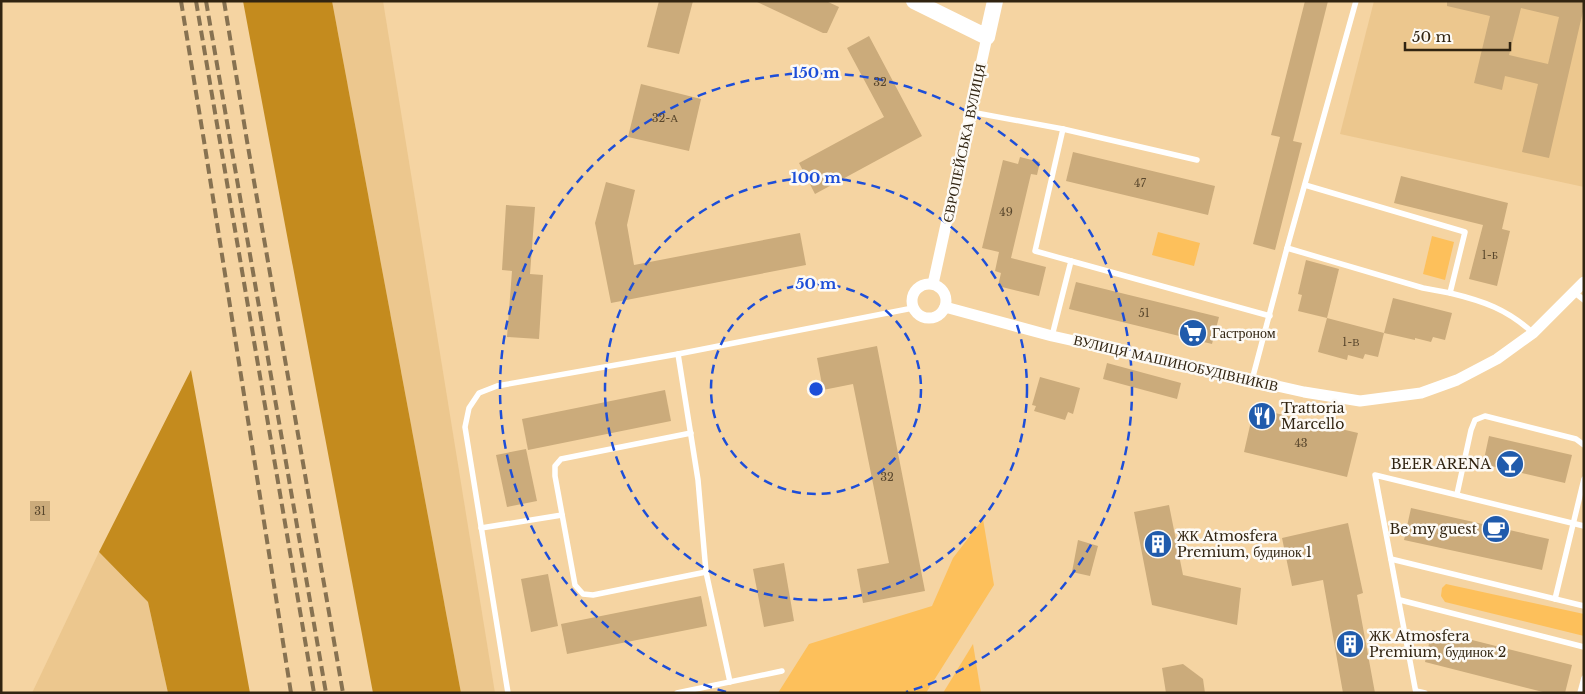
<svg xmlns="http://www.w3.org/2000/svg" width="1585" height="694" viewBox="0 0 1585 694" font-family="'Libre Baskerville',serif">
	<style>
		.built { fill: #ecc78e }
		.green { fill: #fdc05b }
		.forest { fill: #c48b1e }
		.building { fill: #cbab7b; fill-rule: evenodd }
		.lines { fill: none; stroke-linecap: round; stroke-linejoin: round }
		.lane { stroke: #fff; stroke-width: 5.5 }
		.street { stroke: #fff; stroke-width: 11 }
		.secondary { stroke: #fff; stroke-width: 16 }
		.rail { stroke: #877251; stroke-width: 4; stroke-dasharray: 10 5; stroke-linecap: butt }
		.ring { fill: none; stroke: #1d4ed8; stroke-width: 2.5; stroke-dasharray: 9 6 }
		.labels { text-anchor: middle; stroke-width: 5; stroke-linejoin: round; paint-order: stroke }
		.number-label { font-size: 11px; fill: #58462c }
		.street-label { font-size: 14px; fill: #312411; stroke: #fdfaf5 }
		.poi-label { font-size: 14px; fill: #312411; stroke: #fdfaf5; text-anchor: start }
		.centre { fill: #1d4ed8; stroke: #fdfaf5; stroke-width: 2.5 }
		.ring-label { font-size: 15px; text-anchor: middle; font-weight: bold; fill: #1d4ed8; stroke: #fdfaf5; stroke-width: 5; stroke-linejoin: round; paint-order: stroke }
	</style>
	<rect width="100%" height="100%" fill="#f5d4a2"/>
	<g class="built">
		<path d="M 332,1 L 383,1 L 495,693 L 461,693 Z"/>
		<path d="M 1374,1 L 1584,1 L 1584,187 L 1340,134 Z"/>
		<path d="M 99,552 L 148,602 L 168,693 L 32,693 Z"/>
	</g>
	<g class="green">
		<path d="M 1158,232 L 1200,243 L 1194,266 L 1152,255 Z"/>
		<path d="M 1432,236 L 1454,242 L 1445,280 L 1423,274 Z"/>
		<path d="M 983,519 L 994,585 L 926,693 L 778,693 L 809,644 L 932,606 L 953,558 Z"/>
		<path d="M 1446,584 L 1584,614 L 1584,636 L 1445,602 L 1441,596 L 1442,588 Z"/>
		<path d="M 973,644 L 981,693 L 943,693 Z"/>
	</g>
	<g class="forest">
		<path d="M 243,1 L 332,1 L 461,693 L 373,693 Z"/>
		<path d="M 191,370 L 250,693 L 168,693 L 148,602 L 99,552 Z"/>
	</g>
	<g class="building">
		<path d="M 659,1 L 693,1 L 679,54 L 647,47 Z"/>
		<path d="M 755,1 L 826,1 L 839,7 L 827,33 L 823,33 Z"/>
		<path d="M 1305,1 L 1328,1 L 1293,141 L 1302,143 L 1275,250 L 1253,244 L 1280,137 L 1271,135 Z"/>
		<path d="M 1447,1 L 1584,1 L 1584,7 L 1549,158 L 1522,152 L 1538,84 L 1505,76 L 1502,90 L 1474,83 L 1490,16 L 1447,6 ZM 1521,8 L 1559,17 L 1548,64 L 1509,55 Z"/>
		<path d="M 869,36 L 922,136 L 815,194 L 799,163 L 884,117 L 847,48 Z"/>
		<path d="M 641,84 L 701,99 L 689,151 L 628,137 Z"/>
		<path d="M 1073,152 L 1215,186 L 1208,215 L 1066,181 Z"/>
		<path d="M 1020,157 L 1040,162 L 1037,175 L 1031,174 L 1011,258 L 1046,267 L 1039,296 L 998,286 L 1001,273 L 995,271 L 999,252 L 982,248 L 1003,160 L 1018,164 Z"/>
		<path d="M 1401,176 L 1508,203 L 1502,229 L 1510,231 L 1497,286 L 1469,279 L 1483,225 L 1394,203 Z"/>
		<path d="M 606,182 L 635,190 L 627,225 L 634,265 L 800,233 L 806,265 L 611,303 L 595,223 Z"/>
		<path d="M 506,205 L 535,207 L 530,274 L 543,275 L 539,339 L 507,337 L 512,271 L 502,270 Z"/>
		<path d="M 1306,260 L 1339,269 L 1327,318 L 1298,311 L 1302,295 L 1298,294 Z"/>
		<path d="M 1076,282 L 1219,317 L 1212,344 L 1069,309 Z"/>
		<path d="M 1393,298 L 1452,313 L 1445,340 L 1433,337 L 1431,342 L 1415,338 L 1415,340 L 1384,333 Z"/>
		<path d="M 1327,318 L 1384,333 L 1378,357 L 1365,354 L 1363,359 L 1348,355 L 1347,360 L 1318,352 Z"/>
		<path d="M 877,346 L 925,591 L 863,603 L 857,569 L 889,563 L 853,384 L 823,390 L 817,358 Z"/>
		<path d="M 1107,363 L 1181,383 L 1177,399 L 1103,379 Z"/>
		<path d="M 1040,377 L 1080,388 L 1073,414 L 1068,412 L 1065,420 L 1034,411 L 1036,406 L 1032,405 Z"/>
		<path d="M 665,390 L 671,421 L 528,450 L 522,419 Z"/>
		<path d="M 1254,408 L 1358,433 L 1347,477 L 1244,452 Z"/>
		<path d="M 1489,436 L 1572,455 L 1565,483 L 1483,464 Z"/>
		<path d="M 526,449 L 537,501 L 507,507 L 496,455 Z"/>
		<rect x="30" y="501" width="20" height="20"/>
		<path d="M 1169,505 L 1183,575 L 1241,588 L 1237,625 L 1152,605 L 1134,512 Z"/>
		<path d="M 1411,508 L 1549,539 L 1542,570 L 1404,540 Z"/>
		<path d="M 1348,523 L 1363,593 L 1357,595 L 1375,693 L 1343,693 L 1323,580 L 1292,586 L 1282,538 Z"/>
		<path d="M 1078,540 L 1098,546 L 1090,576 L 1072,572 Z"/>
		<path d="M 784,563 L 794,621 L 764,627 L 753,569 Z"/>
		<path d="M 548,574 L 558,626 L 531,632 L 521,579 Z"/>
		<path d="M 701,596 L 707,626 L 567,654 L 561,624 Z"/>
		<path d="M 1432,630 L 1572,665 L 1565,693 L 1547,693 L 1425,662 Z"/>
		<path d="M 1183,664 L 1203,679 L 1205,693 L 1166,693 L 1162,668 Z"/>
	</g>
	<g class="lines">
		<g class="lane">
			<path d="M 971,112 L 1063,129 L 1197,160"/>
			<path d="M 1305,185 L 1465,232 L 1450,293 C 1483,301 1507,309 1533,333"/>
			<path d="M 1287,248 L 1423,288 L 1450,293"/>
			<path d="M 1071,261 L 1270,316"/>
			<path d="M 1574,292 L 1584,300"/>
			<path d="M 1052,336 L 1071,261 L 1035,251 L 1063,129"/>
			<path d="M 678,354 L 698,480 L 706,572 L 730,682"/>
			<path d="M 1252,380 L 1287,248 L 1356,1"/>
			<path d="M 691,433 L 561,459 L 555,466 L 555,476 L 575,585 L 583,594 L 593,595 L 706,572"/>
			<path d="M 1457,494 L 1471,430 L 1475,420 L 1485,416 L 1576,439 L 1584,445"/>
			<path d="M 481,528 L 562,515"/>
			<path d="M 1391,559 L 1584,606"/>
			<path d="M 1555,599 L 1584,479"/>
			<path d="M 1400,600 L 1584,647"/>
			<path d="M 1416,691 L 1425,693"/>
			<path d="M 508,693 L 465,427 L 469,408 L 479,393 L 497,386 L 678,354 L 913,308"/>
			<path d="M 677,693 L 782,671"/>
			<path d="M 1416,693 L 1375,475 L 1584,526"/>
			<path d="M 1580,693 L 1584,678"/>
		</g>
		<g class="street">
			<circle cx="929" cy="301" r="17"/>
			<path d="M 933,284 L 987,37"/>
			<path d="M 945,307 L 1052,336 L 1304,392 L 1360,401 L 1421,393 L 1457,380 L 1497,359 L 1533,333 L 1584,282"/>
		</g>
		<path class="secondary" d="M 914,1 L 987,37 L 995,1"/>
		<g class="rail">
			<path d="M 181,1 L 205,147 L 291,693"/>
			<path d="M 196,1 L 314,693"/>
			<path d="M 206,1 L 326,693"/>
			<path d="M 224,1 L 247,141 L 343,693"/>
		</g>
	</g>
	<g class="ring">
		<circle cx="816" cy="389" r="105"/>
		<circle cx="816" cy="389" r="211"/>
		<path d="M726 692A316 316 0 1 1 906 692"/>
	</g>
	<defs>
		<symbol id="supermarket-disc" viewBox="-11 -11 22 22"><circle r="9.5" fill="#205bac" stroke="#fdfaf5"/><path d="M-6-5.5h2.5l.6 2H6L4.5 2H-2.5L-4.4-4H-6ZM-1.5 3.2a1.3 1.3 0 1 0 .1 0ZM3 3.2a1.3 1.3 0 1 0 .1 0Z" fill="#fff"/></symbol>
		<symbol id="restaurant-disc" viewBox="-11 -11 22 22"><circle r="9.5" fill="#205bac" stroke="#fdfaf5"/><path d="M-5-6h1v4h1v-4h1v4h1v-4h1v5L-1.5 .5V6h-2V.5L-5-1ZM5-6V6H3V1.5H1.5Q1.5-4 5-6Z" fill="#fff"/></symbol>
		<symbol id="bar-disc" viewBox="-11 -11 22 22"><circle r="9.5" fill="#205bac" stroke="#fdfaf5"/><path d="M-6-5H6L.8 .8V4.5H3.5V6h-7V4.5H-.8V.8Z" fill="#fff"/></symbol>
		<symbol id="cafe-disc" viewBox="-11 -11 22 22"><circle r="9.5" fill="#205bac" stroke="#fdfaf5"/><path d="M-5.5-4.5H6V0H3Q3 3.5 0 3.5H-2.5Q-5.5 3.5-5.5 0ZM3-3.2v2h1.7v-2ZM-6 4.5H4V6H-6Z" fill="#fff"/></symbol>
		<symbol id="building-disc" viewBox="-11 -11 22 22"><circle r="9.5" fill="#205bac" stroke="#fdfaf5"/><path d="M-4-6H4V6H1V3H-1V6H-4ZM-2.5-4.3h1.7v1.8h-1.7ZM.8-4.3h1.7v1.8H.8ZM-2.5-1h1.7V.8h-1.7ZM.8-1h1.7V.8H.8Z" fill="#fff"/></symbol>
	</defs>
	<g fill-rule="evenodd">
		<use href="#supermarket-disc" x="1177" y="317" width="32" height="32"/>
		<use href="#restaurant-disc" x="1246" y="400" width="32" height="32"/>
		<use href="#bar-disc" x="1494" y="448" width="32" height="32"/>
		<use href="#cafe-disc" x="1480" y="513" width="32" height="32"/>
		<use href="#building-disc" x="1142" y="528" width="32" height="32"/>
		<use href="#building-disc" x="1334" y="628" width="32" height="32"/>
	</g>
	<g class="labels">
		<g class="number-label">
			<text x="880" y="86">32</text>
			<text x="665" y="122">32-А</text>
			<text x="1140" y="187">47</text>
			<text x="1006" y="216">49</text>
			<text x="1490" y="259">1-Б</text>
			<text x="1144" y="317">51</text>
			<text x="1351" y="346">1-В</text>
			<text x="1301" y="447">43</text>
			<text x="887" y="481">32</text>
			<text x="40" y="515">31</text>
		</g>
		<g class="street-label">
			<text transform="translate(964 143) rotate(-78)" y="5">ЄВРОПЕЙСЬКА ВУЛИЦЯ</text>
			<text transform="translate(1176 363) rotate(13)" y="5">ВУЛИЦЯ МАШИНОБУДІВНИКІВ</text>
		</g>
		<g class="poi-label">
			<text x="1212" y="338">Гастроном</text>
			<text x="1281" y="413">Trattoria<tspan x="1281" dy="16">Marcello</tspan></text>
			<text x="1491" y="469" text-anchor="end">BEER ARENA</text>
			<text x="1477" y="534" text-anchor="end">Be my guest</text>
			<text x="1177" y="541">ЖК Atmosfera<tspan x="1177" dy="16">Premium, будинок 1</tspan></text>
			<text x="1369" y="641">ЖК Atmosfera<tspan x="1369" dy="16">Premium, будинок 2</tspan></text>
		</g>
	</g>
	<circle cx="816" cy="389" r="8" class="centre"/>
	<g class="ring-label">
		<text x="816" y="78">150 m</text>
		<text x="816" y="183">100 m</text>
		<text x="816" y="289">50 m</text>
	</g>
	<rect width="1585" height="694" fill="none" stroke="#312411" stroke-width="5"/>
	<path d="M1405 42v8h105v-8" fill="none" stroke="#312411" stroke-width="2.5"/>
	<text x="1412" y="42" font-size="15" fill="#312411" stroke="#fdfaf5" stroke-width="4" paint-order="stroke">50 m</text>
</svg>
